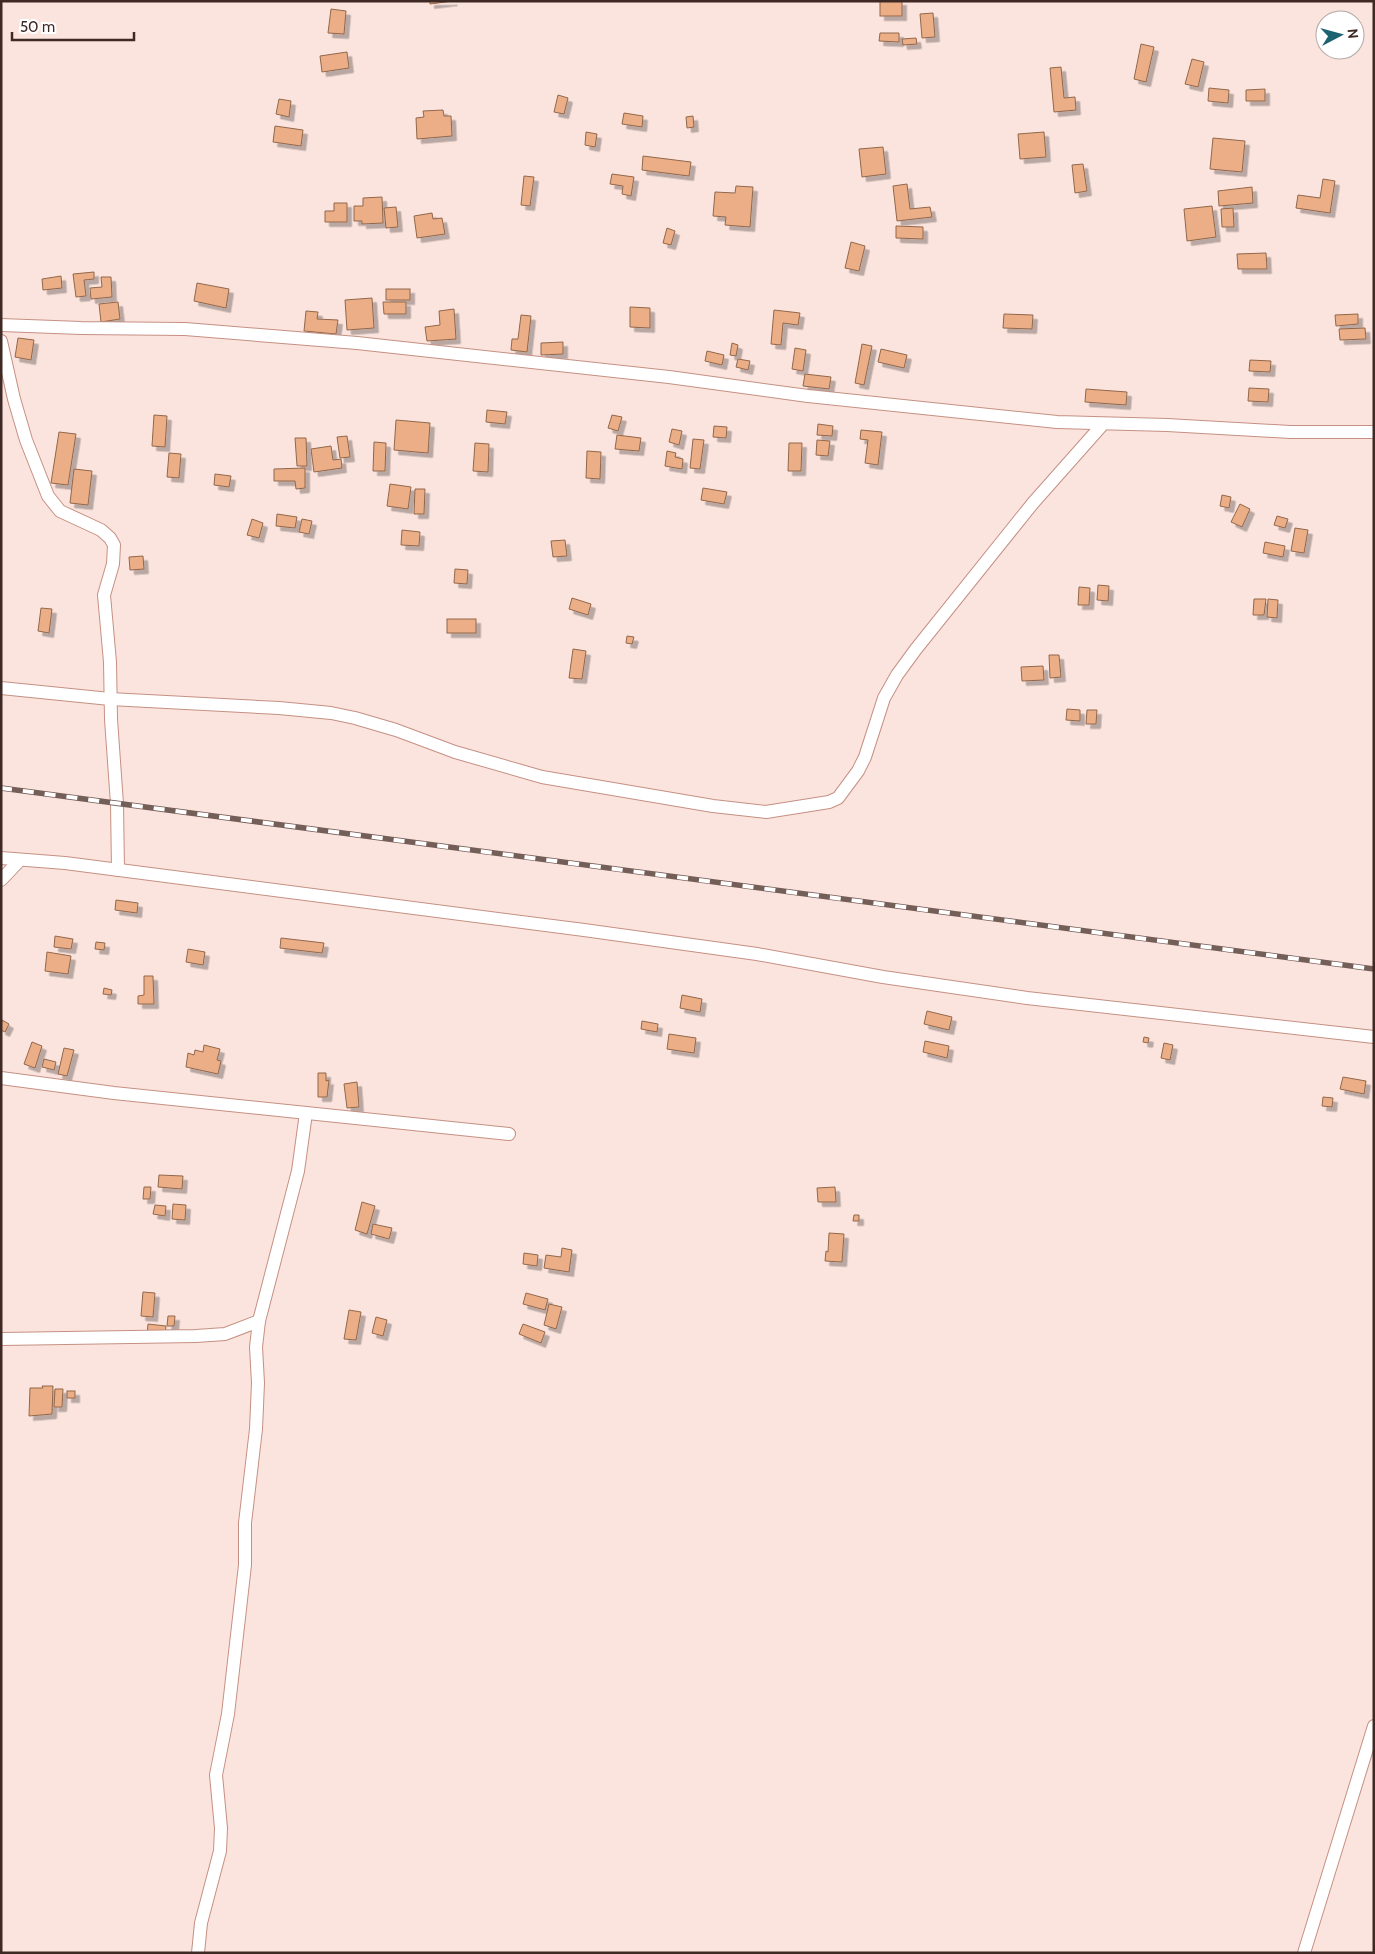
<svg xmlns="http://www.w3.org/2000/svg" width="1375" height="1954" viewBox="0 0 1375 1954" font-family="Cabin,sans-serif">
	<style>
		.building { fill: #ebae86; stroke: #91674b; filter: url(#shadow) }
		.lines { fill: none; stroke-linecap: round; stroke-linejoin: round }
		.street-casing { stroke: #c59083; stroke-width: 14 }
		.street { stroke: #fff; stroke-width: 12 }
		.rail-casing { stroke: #745e58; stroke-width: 5.5 }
		.rail { stroke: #fff; stroke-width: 4; stroke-dasharray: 11; stroke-linecap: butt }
	</style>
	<defs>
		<filter id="shadow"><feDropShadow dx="4.5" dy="4.5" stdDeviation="0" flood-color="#0004"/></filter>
	</defs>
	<rect width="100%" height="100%" fill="#fce4de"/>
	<g class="building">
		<path d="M 430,1 L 453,1 L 430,4 Z"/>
		<rect x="880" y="1" width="22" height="15"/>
		<path d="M 331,9 L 346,11 L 344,34 L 328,33 Z"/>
		<path d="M 933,13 L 935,37 L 922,38 L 920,14 Z"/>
		<path d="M 880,33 L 899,33 L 899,42 L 879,41 Z"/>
		<path d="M 916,38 L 917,44 L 903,45 L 902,39 Z"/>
		<path d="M 1141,44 L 1154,47 L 1146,82 L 1134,79 Z"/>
		<path d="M 347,52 L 349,68 L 322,72 L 320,56 Z"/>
		<path d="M 1192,59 L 1204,62 L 1198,87 L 1185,84 Z"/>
		<path d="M 1061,67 L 1064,98 L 1075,97 L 1076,110 L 1054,112 L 1050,68 Z"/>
		<path d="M 1209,88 L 1229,90 L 1228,103 L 1208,101 Z"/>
		<path d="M 1265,89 L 1265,101 L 1246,101 L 1246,90 Z"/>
		<path d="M 558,95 L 568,98 L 564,114 L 554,112 Z"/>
		<path d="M 279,99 L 291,101 L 289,117 L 276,114 Z"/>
		<path d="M 443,110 L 444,116 L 451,116 L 452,136 L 417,139 L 416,118 L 424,117 L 423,111 Z"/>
		<path d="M 624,113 L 643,116 L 642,127 L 622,124 Z"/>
		<path d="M 693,116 L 694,127 L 687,128 L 686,117 Z"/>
		<path d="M 275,126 L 303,130 L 301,146 L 273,142 Z"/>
		<path d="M 586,132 L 597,134 L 595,147 L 585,145 Z"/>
		<path d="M 1044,132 L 1046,157 L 1020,159 L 1018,134 Z"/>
		<path d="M 1213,138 L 1245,141 L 1242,172 L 1210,169 Z"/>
		<path d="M 883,147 L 886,174 L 862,177 L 859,149 Z"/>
		<path d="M 643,156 L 691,162 L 689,176 L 642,170 Z"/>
		<path d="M 1083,164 L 1087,191 L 1075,193 L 1072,165 Z"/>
		<path d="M 612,174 L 634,177 L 631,196 L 622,194 L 623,186 L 610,184 Z"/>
		<path d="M 524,176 L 534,177 L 530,206 L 521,205 Z"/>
		<path d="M 1323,179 L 1335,181 L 1330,213 L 1296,208 L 1298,195 L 1320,198 Z"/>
		<path d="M 907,184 L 910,209 L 930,207 L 932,217 L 897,221 L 893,186 Z"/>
		<path d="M 736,186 L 753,187 L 750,227 L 725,225 L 726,217 L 713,216 L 715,192 L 735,193 Z"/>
		<path d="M 1252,187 L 1253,203 L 1219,206 L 1218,191 Z"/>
		<path d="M 382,197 L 383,223 L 362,224 L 362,221 L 354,221 L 354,206 L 363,206 L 363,198 Z"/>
		<path d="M 334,203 L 347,203 L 347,222 L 325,222 L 325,211 L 334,211 Z"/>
		<path d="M 1212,206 L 1216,237 L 1187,241 L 1184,209 Z"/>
		<path d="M 396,207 L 398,227 L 386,228 L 384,208 Z"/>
		<path d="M 1233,208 L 1234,227 L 1222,227 L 1221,209 Z"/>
		<path d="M 432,213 L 433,219 L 442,218 L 445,234 L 417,238 L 414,216 Z"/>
		<path d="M 896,226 L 923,227 L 923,239 L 896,238 Z"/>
		<path d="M 667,228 L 675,231 L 671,245 L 663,243 Z"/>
		<path d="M 851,242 L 865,246 L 859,271 L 845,268 Z"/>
		<path d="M 1266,253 L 1267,269 L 1238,269 L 1237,254 Z"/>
		<path d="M 94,272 L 94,279 L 84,280 L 86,296 L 76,297 L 73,274 Z"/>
		<path d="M 61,276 L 62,288 L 43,290 L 42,279 Z"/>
		<path d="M 101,277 L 111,277 L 112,297 L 91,299 L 90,288 L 102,287 Z"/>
		<path d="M 197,283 L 229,289 L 226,308 L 194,301 Z"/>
		<rect x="386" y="289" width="24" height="11"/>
		<path d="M 372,298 L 374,328 L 347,330 L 345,300 Z"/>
		<path d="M 118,302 L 120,319 L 101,322 L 99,304 Z"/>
		<path d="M 383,302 L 406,302 L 406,314 L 384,314 Z"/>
		<path d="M 630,307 L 650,308 L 650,328 L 630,327 Z"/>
		<path d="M 454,309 L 456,339 L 427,341 L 425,327 L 440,325 L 439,311 Z"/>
		<path d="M 774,310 L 800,313 L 798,325 L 783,323 L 781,345 L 771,344 Z"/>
		<path d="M 306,311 L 318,312 L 317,319 L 338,320 L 336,334 L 304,331 Z"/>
		<path d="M 1004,314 L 1033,315 L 1032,329 L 1003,328 Z"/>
		<path d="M 1358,314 L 1358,324 L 1336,326 L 1335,315 Z"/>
		<path d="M 521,315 L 531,316 L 527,352 L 511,350 L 512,339 L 518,339 Z"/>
		<path d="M 1365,328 L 1366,339 L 1340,340 L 1339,329 Z"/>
		<path d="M 18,338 L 34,340 L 31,360 L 15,357 Z"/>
		<path d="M 563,342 L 563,354 L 541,355 L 541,343 Z"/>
		<path d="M 732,343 L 738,345 L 736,356 L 730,355 Z"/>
		<path d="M 862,344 L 872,346 L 864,385 L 855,383 Z"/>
		<path d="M 795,348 L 806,350 L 803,371 L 792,369 Z"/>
		<path d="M 881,349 L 907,355 L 904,368 L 878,362 Z"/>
		<path d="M 707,351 L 724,355 L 722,365 L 705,361 Z"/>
		<path d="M 738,359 L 750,361 L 748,370 L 736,367 Z"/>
		<path d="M 1250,360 L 1271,361 L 1270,372 L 1249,371 Z"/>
		<path d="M 805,374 L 831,377 L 829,389 L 803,386 Z"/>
		<path d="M 1249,388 L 1269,389 L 1268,402 L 1248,401 Z"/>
		<path d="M 1086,389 L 1127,392 L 1126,405 L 1085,402 Z"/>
		<path d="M 487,410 L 507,412 L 505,424 L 486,422 Z"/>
		<path d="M 154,415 L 167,416 L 165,447 L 152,446 Z"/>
		<path d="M 612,415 L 622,417 L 618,431 L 608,428 Z"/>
		<path d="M 396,420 L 430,423 L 428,453 L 394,450 Z"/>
		<path d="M 818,424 L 833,426 L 832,436 L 817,435 Z"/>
		<path d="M 714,426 L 727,427 L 726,438 L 713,437 Z"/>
		<path d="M 672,429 L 682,431 L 679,445 L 669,442 Z"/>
		<path d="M 861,430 L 882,432 L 878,465 L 865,463 L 868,440 L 860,439 Z"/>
		<path d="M 59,432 L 76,434 L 68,485 L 51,483 Z"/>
		<path d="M 617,435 L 641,438 L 639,451 L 615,449 Z"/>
		<path d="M 347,436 L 350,457 L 340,458 L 337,437 Z"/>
		<path d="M 295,438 L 306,438 L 307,466 L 297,466 Z"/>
		<path d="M 693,439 L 704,440 L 700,469 L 690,468 Z"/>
		<path d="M 817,440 L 830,441 L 828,456 L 816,455 Z"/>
		<path d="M 374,442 L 386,443 L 385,471 L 373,471 Z"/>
		<path d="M 475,443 L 489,444 L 488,472 L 473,471 Z"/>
		<path d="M 789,443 L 802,443 L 801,471 L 788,471 Z"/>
		<path d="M 331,446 L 333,460 L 341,459 L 342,468 L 314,472 L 311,449 Z"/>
		<path d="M 587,451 L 601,452 L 600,479 L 586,478 Z"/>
		<path d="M 667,451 L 676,453 L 675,457 L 683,459 L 682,469 L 665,466 Z"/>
		<path d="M 169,453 L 181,454 L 179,478 L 167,477 Z"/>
		<path d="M 305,468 L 305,488 L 296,489 L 295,481 L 274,481 L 274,469 Z"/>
		<path d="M 74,469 L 92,471 L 88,505 L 70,503 Z"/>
		<path d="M 215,474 L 231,476 L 229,487 L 214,485 Z"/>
		<path d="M 390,484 L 411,487 L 408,509 L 387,506 Z"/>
		<path d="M 703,488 L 727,492 L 724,504 L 701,500 Z"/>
		<path d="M 415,489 L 425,489 L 424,514 L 414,514 Z"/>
		<path d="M 1222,495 L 1231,497 L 1229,508 L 1220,506 Z"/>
		<path d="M 1240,504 L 1250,509 L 1242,527 L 1231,522 Z"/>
		<path d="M 277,514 L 297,517 L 295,528 L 276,526 Z"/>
		<path d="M 1277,516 L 1288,519 L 1285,528 L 1274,525 Z"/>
		<path d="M 252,519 L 263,523 L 259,538 L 247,535 Z"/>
		<path d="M 302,519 L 312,521 L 309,534 L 299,532 Z"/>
		<path d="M 1295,528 L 1308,530 L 1304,553 L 1291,551 Z"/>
		<path d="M 402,530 L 420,532 L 419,546 L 401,545 Z"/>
		<path d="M 565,540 L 567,556 L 553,557 L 551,541 Z"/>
		<path d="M 1265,542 L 1285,546 L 1283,557 L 1263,553 Z"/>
		<path d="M 143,556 L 144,569 L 130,570 L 129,557 Z"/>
		<path d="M 455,569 L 468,570 L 467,584 L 454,583 Z"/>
		<path d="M 1098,585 L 1109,586 L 1108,601 L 1097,600 Z"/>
		<path d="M 1079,587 L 1090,588 L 1089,605 L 1078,605 Z"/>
		<path d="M 572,598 L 591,604 L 588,615 L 569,609 Z"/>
		<path d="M 1254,599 L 1266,599 L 1264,615 L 1253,615 Z"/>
		<path d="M 1268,599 L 1278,600 L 1277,618 L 1267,617 Z"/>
		<path d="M 41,608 L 52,609 L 49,633 L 38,631 Z"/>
		<rect x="447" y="619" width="29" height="14"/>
		<path d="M 627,636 L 634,637 L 632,644 L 626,643 Z"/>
		<path d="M 573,649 L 586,651 L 582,679 L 569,678 Z"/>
		<path d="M 1049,655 L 1059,655 L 1061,677 L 1050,678 Z"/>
		<path d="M 1043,666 L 1044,680 L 1022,681 L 1021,667 Z"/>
		<path d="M 1067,709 L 1080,710 L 1080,721 L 1066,720 Z"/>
		<path d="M 1087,710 L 1097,710 L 1096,724 L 1086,724 Z"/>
		<path d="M 116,900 L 138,903 L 137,913 L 115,910 Z"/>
		<path d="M 55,936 L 73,939 L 71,949 L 54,947 Z"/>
		<path d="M 281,938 L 324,943 L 322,953 L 280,948 Z"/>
		<path d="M 96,942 L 105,943 L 104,950 L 95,949 Z"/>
		<path d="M 188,949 L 205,952 L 203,965 L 186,962 Z"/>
		<path d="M 47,952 L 71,956 L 68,974 L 45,971 Z"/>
		<path d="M 144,976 L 153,976 L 154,1004 L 138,1004 L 138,996 L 144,995 Z"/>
		<path d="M 104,988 L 112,990 L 111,995 L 103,994 Z"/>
		<path d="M 682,995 L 702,999 L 700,1012 L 680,1008 Z"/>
		<path d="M 927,1011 L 952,1017 L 949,1030 L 924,1024 Z"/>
		<path d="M 2,1020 L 9,1024 L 5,1032 L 1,1030 Z"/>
		<path d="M 642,1021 L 658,1024 L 657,1032 L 641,1029 Z"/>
		<path d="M 669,1034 L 696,1038 L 694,1053 L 667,1049 Z"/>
		<path d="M 1144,1037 L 1149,1038 L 1148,1043 L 1143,1042 Z"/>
		<path d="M 925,1041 L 949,1046 L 947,1058 L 923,1052 Z"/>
		<path d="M 32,1042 L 42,1046 L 35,1068 L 24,1064 Z"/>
		<path d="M 1164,1043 L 1173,1045 L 1170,1060 L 1161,1058 Z"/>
		<path d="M 204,1045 L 220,1049 L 217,1060 L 221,1061 L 218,1074 L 186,1067 L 188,1053 L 194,1055 L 195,1050 L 203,1052 Z"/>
		<path d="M 64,1048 L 74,1050 L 67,1076 L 58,1074 Z"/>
		<path d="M 44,1059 L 56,1062 L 54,1070 L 42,1067 Z"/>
		<path d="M 318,1073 L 326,1073 L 326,1081 L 329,1080 L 327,1097 L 318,1097 Z"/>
		<path d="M 1343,1077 L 1366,1081 L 1364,1094 L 1340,1089 Z"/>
		<path d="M 357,1082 L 359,1107 L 347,1108 L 344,1084 Z"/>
		<path d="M 1323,1097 L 1333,1098 L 1332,1107 L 1322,1106 Z"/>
		<path d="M 159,1175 L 183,1176 L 182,1189 L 158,1187 Z"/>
		<path d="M 144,1187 L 151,1187 L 150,1199 L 143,1199 Z"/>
		<path d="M 835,1187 L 836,1202 L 818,1202 L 817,1188 Z"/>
		<path d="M 362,1202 L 375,1206 L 367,1234 L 355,1230 Z"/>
		<path d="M 173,1204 L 186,1205 L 185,1220 L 172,1219 Z"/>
		<path d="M 155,1205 L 166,1206 L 165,1216 L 153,1214 Z"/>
		<path d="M 854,1215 L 859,1215 L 859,1221 L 853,1221 Z"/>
		<path d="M 373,1224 L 392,1228 L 389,1239 L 371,1234 Z"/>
		<path d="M 829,1233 L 844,1234 L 842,1262 L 825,1261 L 826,1251 L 828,1252 Z"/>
		<path d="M 562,1248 L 572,1250 L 569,1272 L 544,1268 L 546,1255 L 561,1257 Z"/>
		<path d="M 524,1253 L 538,1255 L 537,1266 L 523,1264 Z"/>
		<path d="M 143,1292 L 155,1293 L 153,1317 L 141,1316 Z"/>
		<path d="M 526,1293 L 548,1299 L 545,1310 L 523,1304 Z"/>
		<path d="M 549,1304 L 562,1307 L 556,1329 L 544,1325 Z"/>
		<path d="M 349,1310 L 361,1312 L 356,1340 L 344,1339 Z"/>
		<path d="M 168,1316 L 175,1316 L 174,1326 L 167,1326 Z"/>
		<path d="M 376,1317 L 387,1320 L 383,1336 L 372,1333 Z"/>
		<path d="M 148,1324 L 166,1326 L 165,1337 L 147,1335 Z"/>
		<path d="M 523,1324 L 545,1332 L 541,1343 L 519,1334 Z"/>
		<path d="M 42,1386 L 53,1386 L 52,1414 L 29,1416 L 30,1388 L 43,1388 Z"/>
		<path d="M 55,1389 L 63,1389 L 62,1407 L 54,1407 Z"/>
		<rect x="67" y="1391" width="8" height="7"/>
	</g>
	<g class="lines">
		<defs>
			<g id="street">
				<path d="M 1,325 L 81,328 L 185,329 L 357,343 L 669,377 L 808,396 L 1057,422 L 1167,425 L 1290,432 L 1374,432"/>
				<path d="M 1,341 L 14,399 L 26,440 L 48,496 L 60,511 L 101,530 L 110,538 L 114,545 L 113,564 L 104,595 L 110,662 L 111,719 L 117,804 L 118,870"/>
				<path d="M 1,688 L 110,699 L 279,708 L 331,713 L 355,718 L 396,730 L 455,752 L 542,777 L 713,806 L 766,812 L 829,802 L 838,798 L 858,771 L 865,757 L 884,698 L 897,675 L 916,649 L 1033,503 L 1103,424"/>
				<path d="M 1,858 L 65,863 L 584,930 L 757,954 L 883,977 L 1027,998 L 1374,1037"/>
				<path d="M 1,880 L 20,860"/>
				<path d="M 1,1078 L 114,1093 L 509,1134"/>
				<path d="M 1,1339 L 196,1336 L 225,1334 L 259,1321"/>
				<path d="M 198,1953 L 201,1923 L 220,1851 L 221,1828 L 216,1775 L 228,1714 L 245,1565 L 245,1523 L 256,1429 L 258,1383 L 256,1347 L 259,1321 L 298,1171 L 306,1113"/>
				<path d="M 1304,1953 L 1374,1726"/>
			</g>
		</defs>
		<use href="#street" class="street-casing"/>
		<use href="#street" class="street"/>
		<defs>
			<path id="rail" d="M 1,788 L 1374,969"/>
		</defs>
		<use href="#rail" class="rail-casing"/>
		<use href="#rail" class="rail"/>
	</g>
	<rect width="1375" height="1954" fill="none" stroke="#3f2924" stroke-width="5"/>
	<g transform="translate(1340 35) rotate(84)"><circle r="24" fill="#ffffff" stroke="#b2a9a7"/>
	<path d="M0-4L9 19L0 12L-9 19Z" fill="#1c6372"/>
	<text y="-8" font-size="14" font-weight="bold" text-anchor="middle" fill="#3f2924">N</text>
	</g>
	<path d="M12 32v8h122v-8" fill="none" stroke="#3f2924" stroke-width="2.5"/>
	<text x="20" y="32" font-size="15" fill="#3f2924" stroke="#ffffff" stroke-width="4" paint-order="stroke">50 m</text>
</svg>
